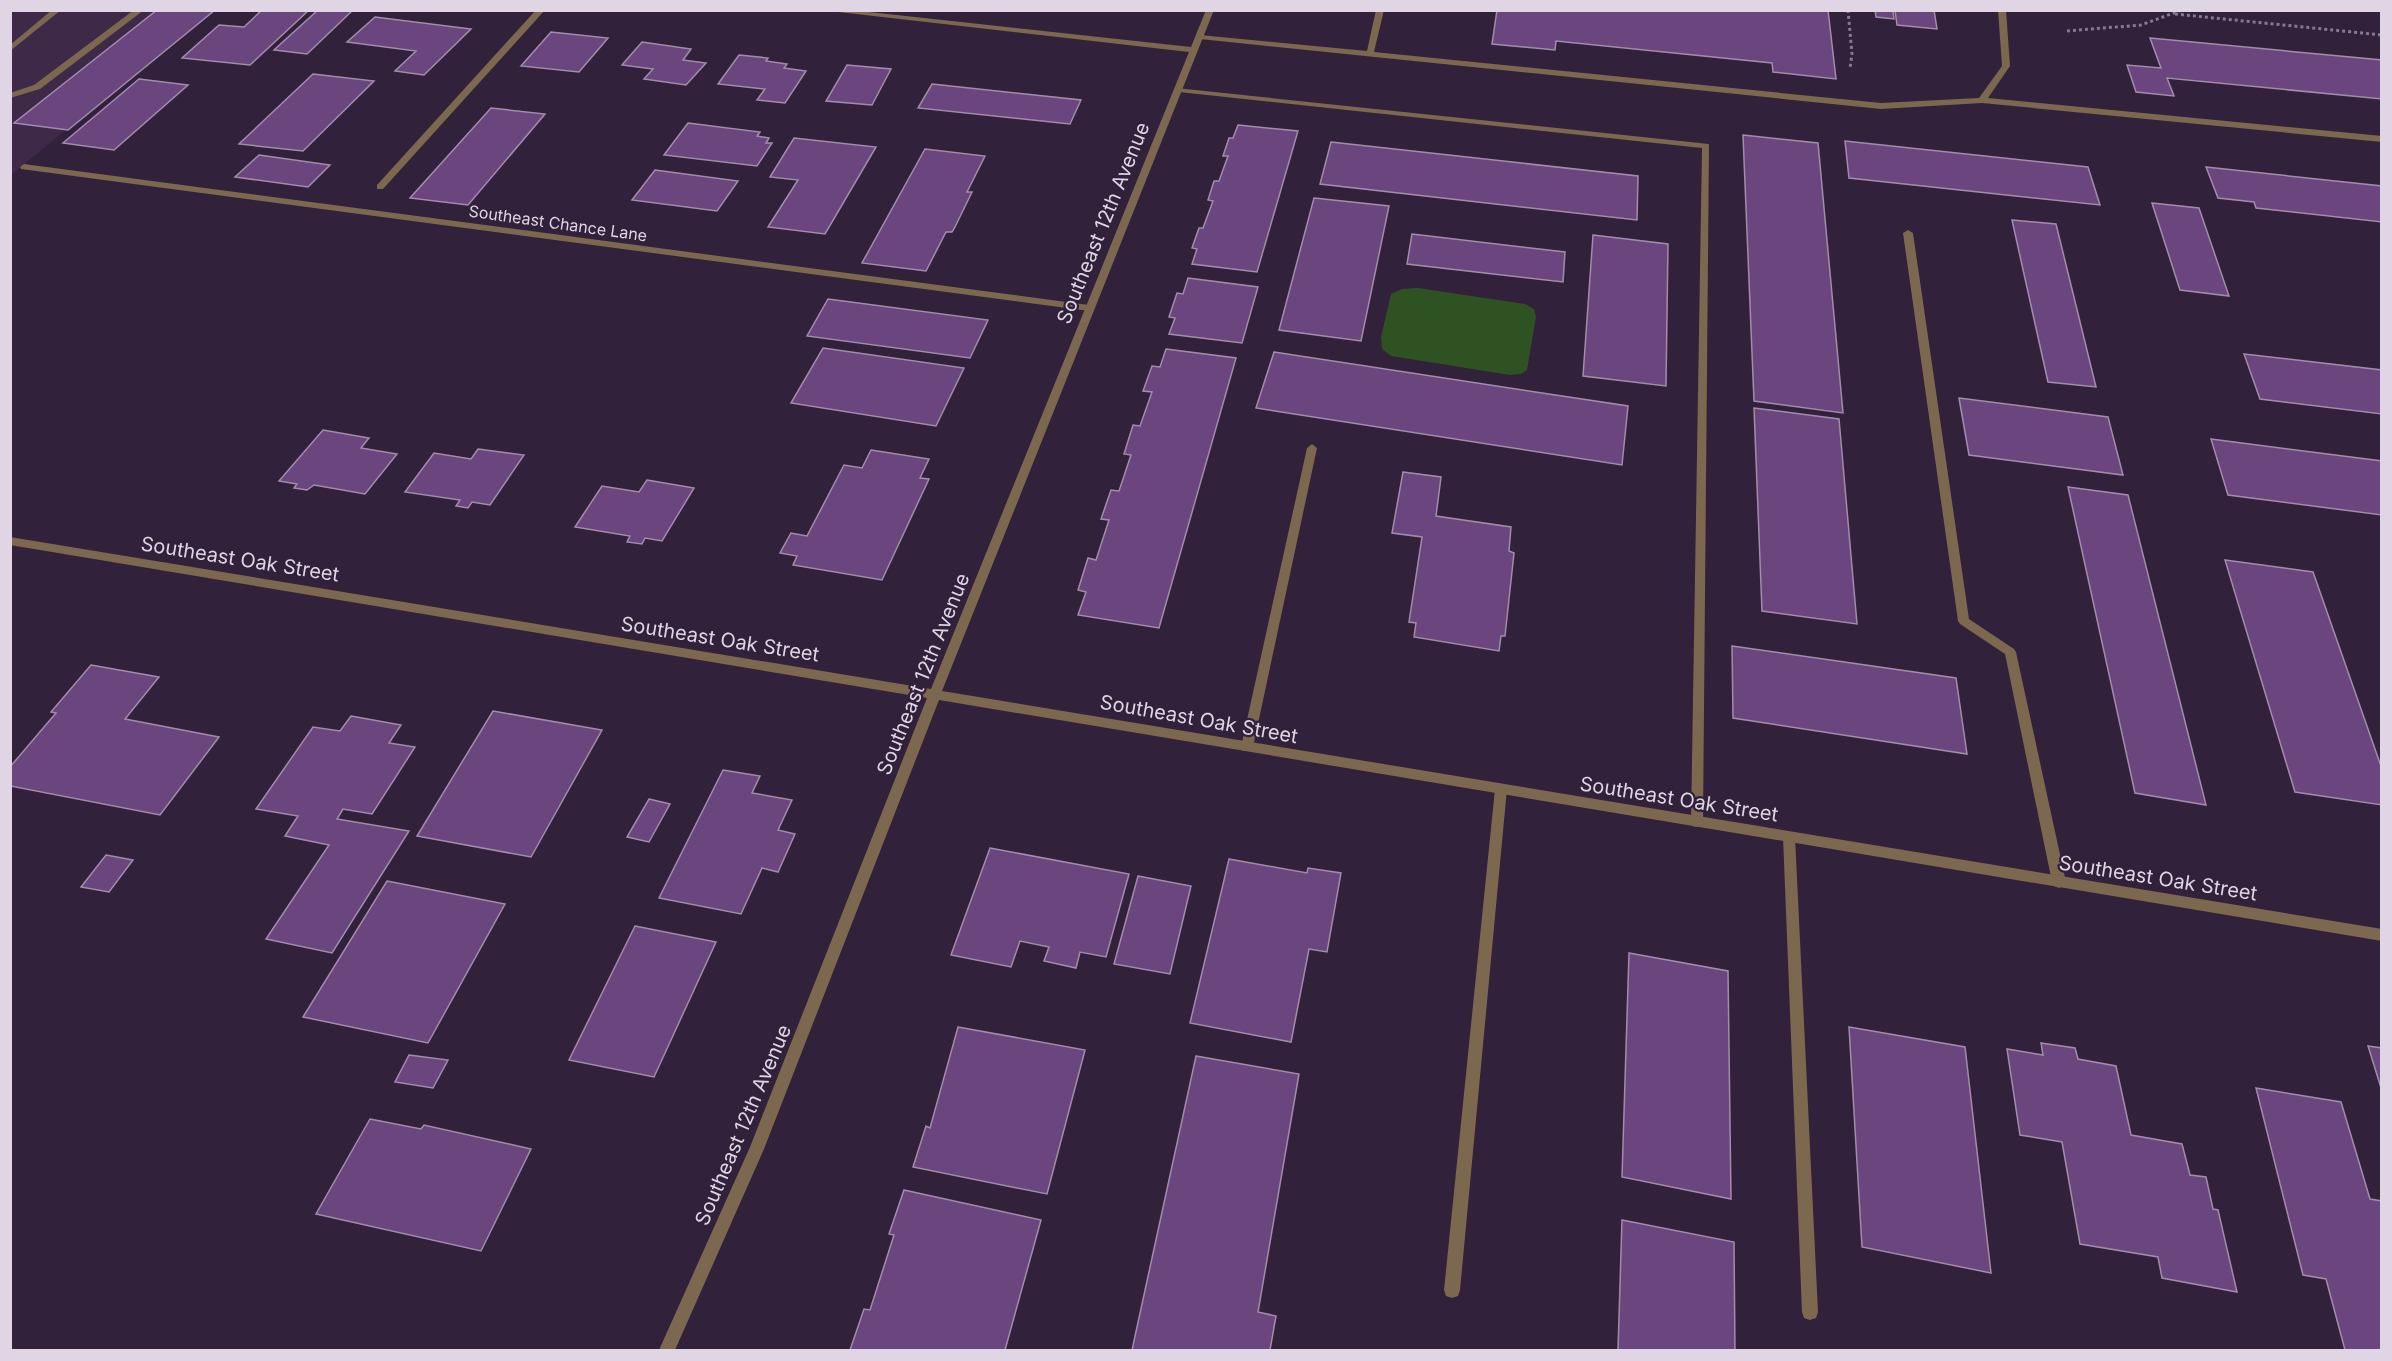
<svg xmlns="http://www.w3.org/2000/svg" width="2392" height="1361" viewBox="0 0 2392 1361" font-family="Inter,sans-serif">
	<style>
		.built { fill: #3e2a48 }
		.green { fill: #2e5221 }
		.building { fill: #6b457d; stroke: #a18dab; stroke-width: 1.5 }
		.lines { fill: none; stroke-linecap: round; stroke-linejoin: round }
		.path { stroke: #87798e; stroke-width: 3; stroke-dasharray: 3 3; stroke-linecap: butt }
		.service { fill: #7c674f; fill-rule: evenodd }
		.tertiary { fill: #7c674f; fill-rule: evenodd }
		.labels { text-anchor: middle; stroke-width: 4.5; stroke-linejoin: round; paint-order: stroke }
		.far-street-label { font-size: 16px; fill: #dfd5e5; stroke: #32213a }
		.street-label { font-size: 20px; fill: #dfd5e5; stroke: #32213a }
	</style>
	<rect width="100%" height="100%" fill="#32213a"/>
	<path class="built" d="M 11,11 L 209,11 L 11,175 Z"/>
	<path class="green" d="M 1418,288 L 1525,304 L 1534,309 L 1536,317 L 1527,370 L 1521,374 L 1510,375 L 1391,356 L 1382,349 L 1381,337 L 1391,294 L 1402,289 Z"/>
	<g class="building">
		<path d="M 157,10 L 215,10 L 68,130 L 14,123 Z"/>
		<path d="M 262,10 L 309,10 L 250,65 L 182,58 L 219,25 L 244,27 Z"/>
		<path d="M 318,10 L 353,10 L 307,54 L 274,50 Z"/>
		<path d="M 1497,10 L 1828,10 L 1836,79 L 1773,72 L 1772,63 L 1556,41 L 1555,50 L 1492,44 Z"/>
		<path d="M 1875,10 L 1893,10 L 1894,19 L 1876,17 Z"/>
		<path d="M 1895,10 L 1934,10 L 1937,29 L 1897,25 Z"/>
		<path d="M 375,17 L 471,29 L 424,75 L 395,71 L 416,51 L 347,42 Z"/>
		<path d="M 551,32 L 608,38 L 579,72 L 521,66 Z"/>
		<path d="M 2150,38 L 2382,60 L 2382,99 L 2167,78 L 2174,96 L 2136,92 L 2127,65 L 2161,68 Z"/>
		<path d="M 642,42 L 691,49 L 683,60 L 706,63 L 686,85 L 644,79 L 653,69 L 622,65 Z"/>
		<path d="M 739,55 L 768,58 L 766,61 L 787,64 L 784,68 L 806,71 L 785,103 L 757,100 L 765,89 L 718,84 Z"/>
		<path d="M 847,65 L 891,69 L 872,105 L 826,101 Z"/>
		<path d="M 313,74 L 374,81 L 303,151 L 239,144 Z"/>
		<path d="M 139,79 L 188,85 L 114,150 L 63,143 Z"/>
		<path d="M 932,84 L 1081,100 L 1070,124 L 918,108 Z"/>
		<path d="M 491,108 L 545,114 L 468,205 L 410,198 Z"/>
		<path d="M 688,123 L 760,132 L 757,136 L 769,138 L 766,143 L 772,143 L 757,166 L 664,155 Z"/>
		<path d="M 1238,125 L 1298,131 L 1257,272 L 1192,264 L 1197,249 L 1192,248 L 1199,228 L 1203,228 L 1213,201 L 1208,200 L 1214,181 L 1219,181 L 1228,156 L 1223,156 L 1229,138 L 1233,138 Z"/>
		<path d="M 1743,135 L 1818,143 L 1843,413 L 1754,401 Z"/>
		<path d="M 794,138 L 876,147 L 825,234 L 768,227 L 798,180 L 770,177 Z"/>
		<path d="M 1845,141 L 2088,167 L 2100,205 L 1849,178 Z"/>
		<path d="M 1331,142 L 1638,176 L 1637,220 L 1320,184 Z"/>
		<path d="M 925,149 L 985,156 L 967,192 L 972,192 L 955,227 L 952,232 L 946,232 L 926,271 L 862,263 Z"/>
		<path d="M 259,155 L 330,165 L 308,187 L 235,177 Z"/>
		<path d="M 2206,167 L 2382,186 L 2382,222 L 2256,208 L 2254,202 L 2218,198 Z"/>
		<path d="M 655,170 L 738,181 L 717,211 L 632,200 Z"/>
		<path d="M 1314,198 L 1389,206 L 1361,341 L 1279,330 Z"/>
		<path d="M 2152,203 L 2199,208 L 2229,296 L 2180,290 Z"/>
		<path d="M 2012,220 L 2056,224 L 2096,387 L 2048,382 Z"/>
		<path d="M 1412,234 L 1565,252 L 1563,282 L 1407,264 Z"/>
		<path d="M 1593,235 L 1668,244 L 1666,386 L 1583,376 Z"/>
		<path d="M 1188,278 L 1258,287 L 1242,343 L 1169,334 L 1175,318 L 1169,317 L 1177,293 L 1183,294 Z"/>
		<path d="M 828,299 L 988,320 L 970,358 L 807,336 Z"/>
		<path d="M 823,348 L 964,368 L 936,426 L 791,403 Z"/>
		<path d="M 1166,349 L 1236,358 L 1159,628 L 1078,615 L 1086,592 L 1078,590 L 1088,558 L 1096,560 L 1109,520 L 1101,519 L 1111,490 L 1119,491 L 1131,455 L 1124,454 L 1133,425 L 1140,426 L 1152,392 L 1143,391 L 1152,366 L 1160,367 Z"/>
		<path d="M 1274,352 L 1628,406 L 1622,465 L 1256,408 Z"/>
		<path d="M 2244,354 L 2382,370 L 2382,414 L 2260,399 Z"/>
		<path d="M 1959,398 L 2108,417 L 2123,475 L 1969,455 Z"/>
		<path d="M 1754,408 L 1839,419 L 1857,624 L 1762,611 Z"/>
		<path d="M 323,430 L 369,438 L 361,448 L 397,454 L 365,494 L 314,485 L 307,490 L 294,488 L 297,484 L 279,481 Z"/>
		<path d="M 2211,439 L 2382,461 L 2382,515 L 2228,495 Z"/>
		<path d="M 478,449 L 524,455 L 490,505 L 472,502 L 468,508 L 456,506 L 460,500 L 405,492 L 434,453 L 471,459 Z"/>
		<path d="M 871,450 L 929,459 L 920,478 L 929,479 L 882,580 L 793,565 L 797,556 L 780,553 L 791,533 L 807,536 L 844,465 L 862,468 Z"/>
		<path d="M 1403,472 L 1441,477 L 1436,516 L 1511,527 L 1509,551 L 1514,553 L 1505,636 L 1501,636 L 1499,651 L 1414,637 L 1416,623 L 1409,622 L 1422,537 L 1392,533 Z"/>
		<path d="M 647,480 L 694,488 L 662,541 L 645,538 L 642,544 L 627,542 L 630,536 L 575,527 L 602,486 L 639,492 Z"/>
		<path d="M 2068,487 L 2128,495 L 2206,805 L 2135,793 Z"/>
		<path d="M 2225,560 L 2313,572 L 2382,769 L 2382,805 L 2295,792 Z"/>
		<path d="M 1732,646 L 1956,678 L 1967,754 L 1733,718 Z"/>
		<path d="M 91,665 L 159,677 L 125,719 L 219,737 L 160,815 L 10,786 L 10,767 L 56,713 L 51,712 Z"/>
		<path d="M 493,711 L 602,730 L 531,857 L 417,836 Z"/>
		<path d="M 351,716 L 401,725 L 389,743 L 415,747 L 372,814 L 343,809 L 337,819 L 409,831 L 332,953 L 266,939 L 329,845 L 285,836 L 298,816 L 256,809 L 313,727 L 340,731 Z"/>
		<path d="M 723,770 L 760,776 L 752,793 L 792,800 L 778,830 L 795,834 L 778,872 L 762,868 L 741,914 L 659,898 Z"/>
		<path d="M 649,799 L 670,804 L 649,842 L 627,837 Z"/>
		<path d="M 990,848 L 1129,874 L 1106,957 L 1080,952 L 1076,968 L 1044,961 L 1049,947 L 1020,941 L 1011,967 L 951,955 Z"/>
		<path d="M 106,855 L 133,860 L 109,892 L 81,887 Z"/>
		<path d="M 1229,859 L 1307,873 L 1308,868 L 1341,873 L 1327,952 L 1309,949 L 1291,1042 L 1190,1023 Z"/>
		<path d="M 1138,876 L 1191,886 L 1170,974 L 1114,964 Z"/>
		<path d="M 387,881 L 505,904 L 428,1043 L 303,1017 Z"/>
		<path d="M 635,926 L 716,942 L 654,1077 L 569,1060 Z"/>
		<path d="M 1629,953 L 1728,971 L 1731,1199 L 1622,1177 Z"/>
		<path d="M 958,1027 L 1085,1050 L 1047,1194 L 913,1167 L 926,1126 L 930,1128 Z"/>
		<path d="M 1849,1027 L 1965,1047 L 1991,1273 L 1862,1247 Z"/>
		<path d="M 2041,1043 L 2075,1048 L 2078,1059 L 2116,1066 L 2131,1135 L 2182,1144 L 2190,1175 L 2206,1177 L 2213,1209 L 2218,1210 L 2237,1292 L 2162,1278 L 2158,1257 L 2080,1244 L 2062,1142 L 2020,1135 L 2007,1049 L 2043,1055 Z"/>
		<path d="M 2368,1046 L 2382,1048 L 2382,1091 Z"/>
		<path d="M 409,1055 L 448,1060 L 433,1088 L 395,1082 Z"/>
		<path d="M 1196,1056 L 1299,1074 L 1258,1312 L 1276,1316 L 1270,1350 L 1132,1350 Z"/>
		<path d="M 2256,1088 L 2341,1102 L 2370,1199 L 2382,1201 L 2382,1350 L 2345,1350 L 2326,1279 L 2303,1275 Z"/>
		<path d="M 370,1119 L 421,1129 L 424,1125 L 531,1149 L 481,1251 L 316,1214 Z"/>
		<path d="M 904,1190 L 1041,1220 L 1005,1350 L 850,1350 L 864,1309 L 870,1310 L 894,1235 L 889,1234 Z"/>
		<path d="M 1622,1220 L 1734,1242 L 1735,1350 L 1618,1350 Z"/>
	</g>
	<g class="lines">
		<g class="path">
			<path d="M 1848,10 L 1852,54 L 1850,68"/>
			<path d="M 2175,14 L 2382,35"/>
			<path d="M 2067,31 L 2141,25 L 2182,10"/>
		</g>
		<g class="service">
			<path d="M 52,10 L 61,10 L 10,51 L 10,45 Z"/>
			<path d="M 134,10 L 144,10 L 40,89 L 10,98 L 10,93 L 34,85 Z"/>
			<path d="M 536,10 L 545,10 L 383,189 L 377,189 L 377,185 Z"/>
			<path d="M 1376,10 L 1384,10 L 1374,52 L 1881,103 L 1979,98 L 2002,66 L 1998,10 L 2006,10 L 2010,66 L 1988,98 L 2382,136 L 2382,142 L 1982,103 L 1881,109 L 1200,39 L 1196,37 L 1200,35 L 1367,51 Z"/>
			<path d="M 1176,88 L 1709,144 L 1703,822 L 1702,826 L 1697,827 L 1692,826 L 1691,822 L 1702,148 L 1179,92 L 1176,92 Z"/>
			<path d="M 24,164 L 1089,305 L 1094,308 L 1089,311 L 21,169 L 20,167 Z"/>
			<path d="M 1908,230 L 1913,233 L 1969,619 L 2014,649 L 2016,652 L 2066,882 L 2064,886 L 2059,888 L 2054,886 L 2052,882 L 2005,654 L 1960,624 L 1958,621 L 1903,233 Z"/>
			<path d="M 1312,444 L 1317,448 L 1253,747 L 1251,751 L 1243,751 L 1241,747 L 1307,448 Z"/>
			<path d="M 1501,784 L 1505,785 L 1507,789 L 1460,1290 L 1458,1296 L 1452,1298 L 1446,1296 L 1444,1290 L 1495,789 L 1497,785 Z"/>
			<path d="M 1789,832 L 1794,833 L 1795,837 L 1818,1312 L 1816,1318 L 1810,1320 L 1804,1318 L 1802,1312 L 1783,837 L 1784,833 Z"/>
		</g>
		<path class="tertiary" d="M 821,10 L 851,10 L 1191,47 L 1206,10 L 1214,10 L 942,691 L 2382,929 L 2382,941 L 939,700 L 764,1149 L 675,1350 L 659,1350 L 750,1147 L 927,698 L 10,545 L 10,537 L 931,689 L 1189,52 Z"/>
	</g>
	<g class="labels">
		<g class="far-street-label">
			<text transform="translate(558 223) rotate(8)" y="6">Southeast Chance Lane</text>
		</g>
		<g class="street-label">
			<text transform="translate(1103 223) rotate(-68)" y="7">Southeast 12th Avenue</text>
			<text transform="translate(240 559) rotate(9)" y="7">Southeast Oak Street</text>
			<text transform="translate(720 639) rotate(9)" y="7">Southeast Oak Street</text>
			<text transform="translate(923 674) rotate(-68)" y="7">Southeast 12th Avenue</text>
			<text transform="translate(1199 719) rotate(10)" y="7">Southeast Oak Street</text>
			<text transform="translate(1679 799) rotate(9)" y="7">Southeast Oak Street</text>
			<text transform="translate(2158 878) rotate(9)" y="7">Southeast Oak Street</text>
			<text transform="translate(743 1125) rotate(-67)" y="7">Southeast 12th Avenue</text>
		</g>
	</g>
	<rect width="2392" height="1361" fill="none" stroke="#dfd5e5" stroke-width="24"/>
</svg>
